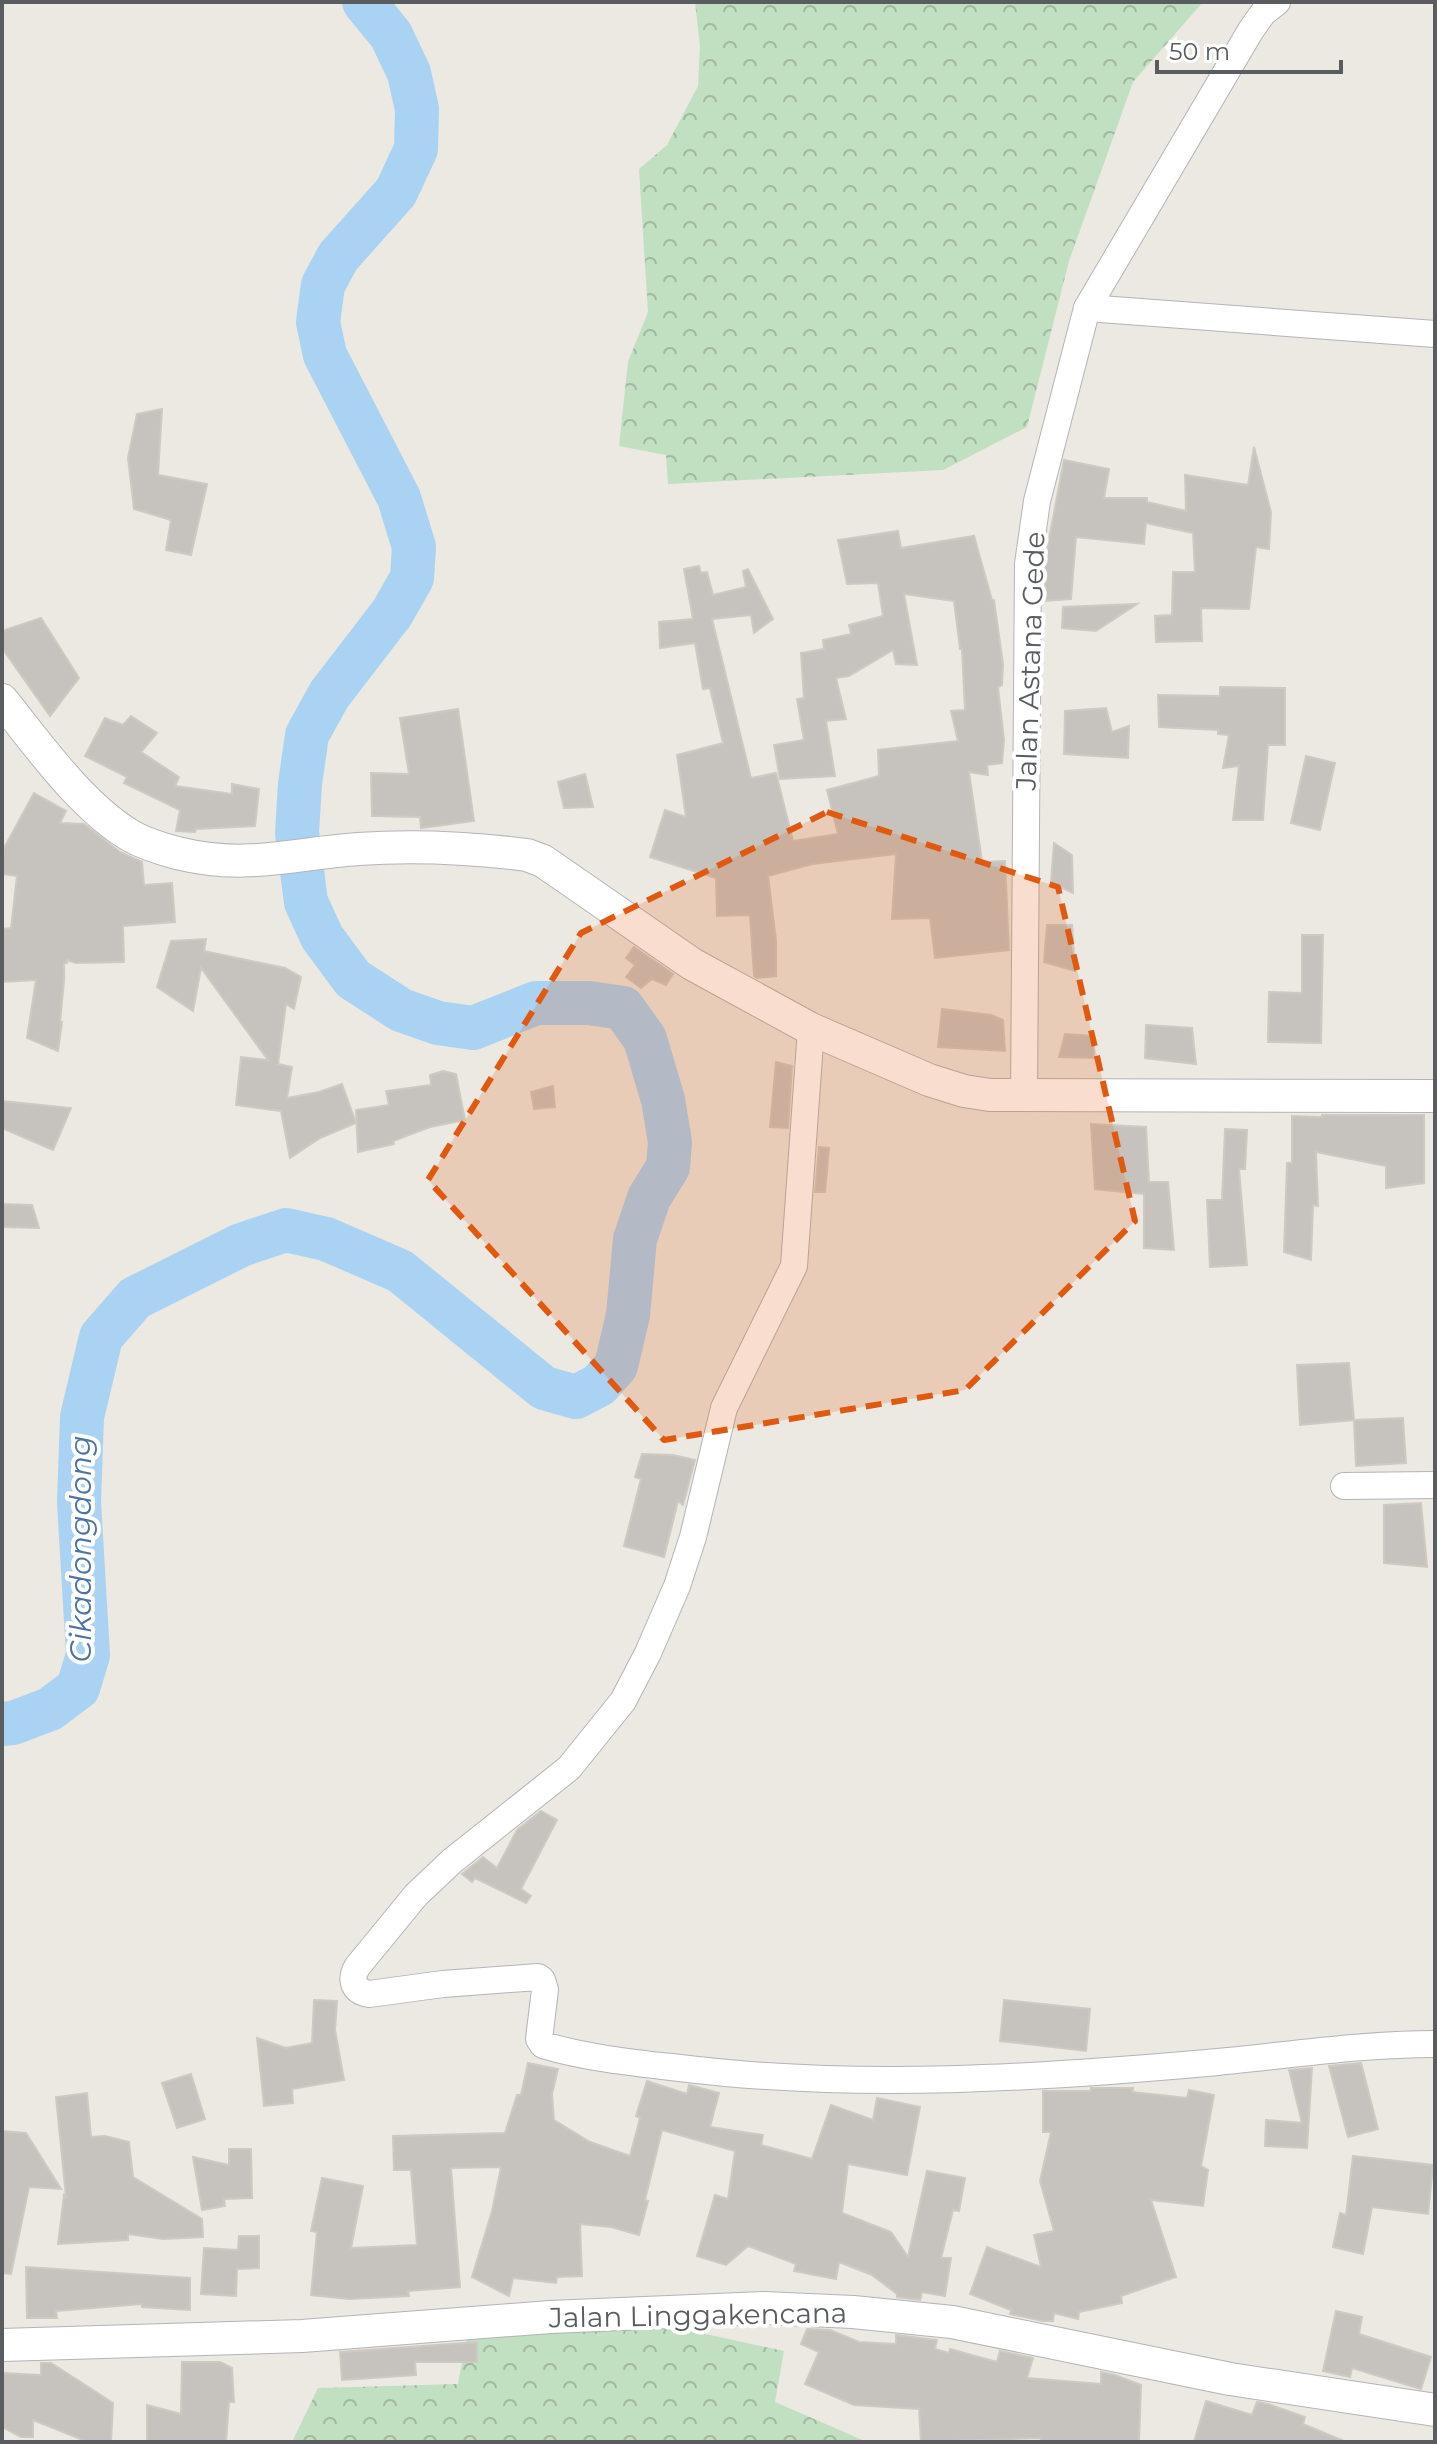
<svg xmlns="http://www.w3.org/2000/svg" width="1437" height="2444" viewBox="0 0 1437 2444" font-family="Montserrat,sans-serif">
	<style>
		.forest { fill: url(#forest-crowns) }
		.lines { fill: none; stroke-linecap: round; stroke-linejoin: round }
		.river { stroke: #a9d2f3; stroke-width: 44 }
		.building { fill: #c6c3be; stroke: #cecac1; stroke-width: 2 }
		.minor-casing { stroke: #b2b4b7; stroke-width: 28 }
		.tertiary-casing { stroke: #b2b4b7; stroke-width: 34 }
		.minor { stroke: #fff; stroke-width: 26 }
		.tertiary { stroke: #fff; stroke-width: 32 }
		.marked { fill: #e15910; fill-opacity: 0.2; stroke: #e15910; stroke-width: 6; stroke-dasharray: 16 10; stroke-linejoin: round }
		.labels { text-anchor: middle; stroke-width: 8; stroke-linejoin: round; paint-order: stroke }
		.street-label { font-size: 28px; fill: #5a5d60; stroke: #fff }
		.water-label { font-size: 30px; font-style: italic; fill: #4a74a2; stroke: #fff }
	</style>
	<defs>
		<pattern id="forest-crowns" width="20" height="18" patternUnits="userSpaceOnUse" patternTransform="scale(2)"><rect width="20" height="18" fill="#c1dfc1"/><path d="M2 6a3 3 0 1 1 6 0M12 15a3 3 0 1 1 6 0" fill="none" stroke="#a0b8a0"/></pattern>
	</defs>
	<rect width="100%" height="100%" fill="#ebe9e1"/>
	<g class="forest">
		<path d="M 695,2 L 1203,2 L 1133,82 L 1069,261 L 1027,427 L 943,470 L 668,484 L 666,455 L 619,446 L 628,362 L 648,312 L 639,169 L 667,145 L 698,86 L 700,46 Z"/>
		<path d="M 623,2316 L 784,2351 L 775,2402 L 867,2442 L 292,2442 L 318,2388 L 458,2384 L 467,2337 Z"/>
	</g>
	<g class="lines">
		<path class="river" d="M 2,1724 L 13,1723 L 50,1709 L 78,1688 L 88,1655 L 79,1502 L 82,1417 L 101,1337 L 135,1298 L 241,1245 L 286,1230 L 326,1239 L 400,1271 L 544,1388 L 576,1397 L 599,1385 L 616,1366 L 628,1315 L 635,1239 L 649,1198 L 668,1167 L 670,1142 L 663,1100 L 645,1039 L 623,1008 L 589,1003 L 536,1003 L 473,1028 L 438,1023 L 401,1010 L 353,979 L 322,937 L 306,902 L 297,833 L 300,784 L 307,735 L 329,695 L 392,613 L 412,578 L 414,547 L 399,498 L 325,355 L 318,322 L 323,285 L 338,257 L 396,192 L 416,149 L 417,109 L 409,73 L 391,35 L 364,2"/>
	</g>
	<g class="building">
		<path d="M 162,409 L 158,475 L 207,484 L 191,555 L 166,550 L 171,520 L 134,509 L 128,458 L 137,414 Z"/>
		<path d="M 1254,447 L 1271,512 L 1269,549 L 1256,547 L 1249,609 L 1201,608 L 1202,641 L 1156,642 L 1155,616 L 1172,615 L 1173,572 L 1195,572 L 1193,533 L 1146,523 L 1144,544 L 1076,537 L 1071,599 L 1045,601 L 1044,565 L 1064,460 L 1109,469 L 1104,498 L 1147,498 L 1147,502 L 1186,511 L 1185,475 L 1248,485 Z"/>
		<path d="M 898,531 L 901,548 L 974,536 L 992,600 L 994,600 L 1003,664 L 1002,685 L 998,687 L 1004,740 L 1002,763 L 987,765 L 988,775 L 969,772 L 982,862 L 1005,861 L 1009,950 L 935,958 L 930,918 L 892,919 L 896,854 L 812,864 L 768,876 L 776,940 L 776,976 L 757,978 L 754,976 L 750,915 L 717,916 L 716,878 L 650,857 L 665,810 L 686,817 L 677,755 L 723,743 L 710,688 L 703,689 L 695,643 L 660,648 L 659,622 L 693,619 L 684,569 L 699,566 L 701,573 L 707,572 L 713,595 L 746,587 L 743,571 L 748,569 L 773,619 L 754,633 L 751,615 L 712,619 L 751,778 L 776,773 L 793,841 L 838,834 L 827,790 L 879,776 L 878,750 L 958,741 L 951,711 L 965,710 L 962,649 L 960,649 L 954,601 L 904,594 L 917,665 L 896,664 L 893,650 L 849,676 L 836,678 L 846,719 L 826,721 L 835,776 L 780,779 L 774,745 L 804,740 L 797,699 L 804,698 L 801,653 L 824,649 L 823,640 L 851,634 L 849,625 L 883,616 L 878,583 L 847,584 L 838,540 Z"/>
		<path d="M 1137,604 L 1096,631 L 1062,628 L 1063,607 Z"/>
		<path d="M 41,618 L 79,678 L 50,716 L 2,648 L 2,631 Z"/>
		<path d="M 1220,687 L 1285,688 L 1285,745 L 1268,745 L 1263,820 L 1233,820 L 1239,766 L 1223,768 L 1229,735 L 1218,734 L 1218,730 L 1159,727 L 1158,695 L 1220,696 Z"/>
		<path d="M 1106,708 L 1112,732 L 1129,726 L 1128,758 L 1064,754 L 1065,711 Z"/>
		<path d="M 458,709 L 474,821 L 421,828 L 420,817 L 372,816 L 371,773 L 409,774 L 400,718 Z"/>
		<path d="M 131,716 L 157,733 L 141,752 L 179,777 L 175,786 L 232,794 L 232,784 L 259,789 L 255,826 L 196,829 L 195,832 L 176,831 L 180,810 L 124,783 L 127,777 L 85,756 L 105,718 L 123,725 Z"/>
		<path d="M 1306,756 L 1335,763 L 1320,830 L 1291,823 Z"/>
		<path d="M 585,774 L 593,807 L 564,808 L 558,782 Z"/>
		<path d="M 34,793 L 66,811 L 60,823 L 84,824 L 120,852 L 142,862 L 144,885 L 172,883 L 175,922 L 123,926 L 124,962 L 76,963 L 67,960 L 67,963 L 64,963 L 64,981 L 60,1022 L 62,1022 L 58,1051 L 27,1038 L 36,980 L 2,982 L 2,929 L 11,928 L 17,876 L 2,874 L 4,848 Z"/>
		<path d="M 1054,843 L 1072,855 L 1073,893 L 1051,883 Z"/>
		<path d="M 1047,925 L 1072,925 L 1075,971 L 1044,962 Z"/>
		<path d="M 1302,935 L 1323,935 L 1321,1043 L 1268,1042 L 1269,992 L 1302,993 Z"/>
		<path d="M 206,939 L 204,951 L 285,968 L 301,977 L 294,1009 L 286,1004 L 278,1064 L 292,1067 L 287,1098 L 319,1092 L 342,1084 L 356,1123 L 320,1138 L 290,1158 L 281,1111 L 236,1105 L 241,1057 L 268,1060 L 201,968 L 193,1011 L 157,987 L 171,941 Z"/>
		<path d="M 634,947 L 673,974 L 666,985 L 652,979 L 641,988 L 626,977 L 635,965 L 626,958 Z"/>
		<path d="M 942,1009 L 991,1015 L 1003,1020 L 1005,1051 L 938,1047 Z"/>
		<path d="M 1146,1025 L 1192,1028 L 1196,1064 L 1145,1058 Z"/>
		<path d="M 1065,1034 L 1093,1036 L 1094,1058 L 1059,1057 Z"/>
		<path d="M 776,1062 L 792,1066 L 788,1128 L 770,1127 Z"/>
		<path d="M 443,1071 L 456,1074 L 465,1120 L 430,1127 L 393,1141 L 394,1144 L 358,1152 L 356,1110 L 389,1105 L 386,1091 L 431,1085 L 430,1075 Z"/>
		<path d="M 553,1086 L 555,1107 L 534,1109 L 531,1092 Z"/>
		<path d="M 2,1101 L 71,1108 L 53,1150 L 2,1128 Z"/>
		<path d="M 1322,1115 L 1424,1115 L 1424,1183 L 1386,1188 L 1386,1166 L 1316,1152 L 1318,1206 L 1313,1205 L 1311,1260 L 1284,1252 L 1287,1163 L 1292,1163 L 1292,1116 L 1322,1117 Z"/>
		<path d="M 1091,1124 L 1146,1127 L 1149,1182 L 1168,1182 L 1174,1250 L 1144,1248 L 1144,1194 L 1095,1189 Z"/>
		<path d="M 1225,1129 L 1247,1130 L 1245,1169 L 1239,1169 L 1247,1265 L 1210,1267 L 1207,1200 L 1222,1200 Z"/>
		<path d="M 819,1147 L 829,1148 L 825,1192 L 815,1192 Z"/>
		<path d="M 2,1204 L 32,1205 L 39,1228 L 2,1227 Z"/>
		<path d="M 1349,1363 L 1354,1420 L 1300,1425 L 1297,1365 Z"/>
		<path d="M 1403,1418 L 1406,1463 L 1356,1466 L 1354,1420 Z"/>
		<path d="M 642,1454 L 673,1455 L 695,1460 L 683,1505 L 678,1501 L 664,1557 L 624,1546 L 641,1479 L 635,1477 Z"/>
		<path d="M 1421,1503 L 1427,1567 L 1384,1563 L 1384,1505 Z"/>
		<path d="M 541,1811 L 557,1820 L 521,1889 L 531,1896 L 526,1903 L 475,1878 L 472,1882 L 462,1874 L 483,1857 L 497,1868 L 517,1830 Z"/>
		<path d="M 314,2000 L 337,2001 L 335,2030 L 344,2080 L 292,2089 L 293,2103 L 264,2106 L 257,2038 L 286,2048 L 312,2043 Z"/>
		<path d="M 1004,2000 L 1090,2009 L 1086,2051 L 1000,2041 Z"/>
		<path d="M 528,2063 L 558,2069 L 552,2094 L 554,2120 L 590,2142 L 630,2156 L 640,2118 L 636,2116 L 647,2081 L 687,2094 L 689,2085 L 719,2093 L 710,2127 L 763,2135 L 761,2145 L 812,2159 L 831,2105 L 873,2120 L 877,2098 L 920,2107 L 907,2175 L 848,2164 L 842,2213 L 891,2232 L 908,2257 L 927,2171 L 965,2178 L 959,2211 L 953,2210 L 941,2258 L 951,2258 L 945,2296 L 922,2292 L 920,2300 L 897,2297 L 897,2294 L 872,2275 L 839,2262 L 836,2279 L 794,2271 L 796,2264 L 748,2246 L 726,2265 L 697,2256 L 715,2195 L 728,2199 L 735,2151 L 662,2130 L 645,2200 L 648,2201 L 639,2235 L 611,2227 L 580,2224 L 582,2276 L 557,2277 L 556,2283 L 513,2278 L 509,2296 L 472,2277 L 492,2211 L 501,2167 L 451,2168 L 460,2287 L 408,2291 L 409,2296 L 349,2299 L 311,2295 L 317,2232 L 311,2231 L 322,2178 L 363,2186 L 351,2248 L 417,2245 L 411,2170 L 394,2170 L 393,2136 L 505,2133 L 517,2095 L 521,2095 Z"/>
		<path d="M 1361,2063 L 1378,2129 L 1348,2137 L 1329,2066 Z"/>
		<path d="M 1312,2068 L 1307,2148 L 1265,2146 L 1266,2120 L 1302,2123 L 1289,2070 Z"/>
		<path d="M 191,2074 L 205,2119 L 177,2128 L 162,2083 Z"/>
		<path d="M 1091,2088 L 1133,2088 L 1132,2092 L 1187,2098 L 1189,2090 L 1214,2095 L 1201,2166 L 1208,2170 L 1203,2206 L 1151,2200 L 1176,2277 L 1121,2296 L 1122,2303 L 1079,2312 L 1078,2319 L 1054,2313 L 1053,2321 L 1043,2321 L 1010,2314 L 1011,2310 L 970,2294 L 987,2247 L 1041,2267 L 1034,2235 L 1054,2231 L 1040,2181 L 1051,2132 L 1043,2132 L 1043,2091 L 1091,2091 Z"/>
		<path d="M 87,2093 L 91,2137 L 105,2136 L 129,2142 L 133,2177 L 202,2219 L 203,2237 L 163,2239 L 128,2234 L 128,2240 L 58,2244 L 64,2195 L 66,2197 L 56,2097 Z"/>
		<path d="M 2,2131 L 26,2133 L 61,2189 L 29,2187 L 11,2274 L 2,2273 Z"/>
		<path d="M 229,2149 L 251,2149 L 252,2198 L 224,2199 L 225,2206 L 202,2210 L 193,2157 L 229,2165 Z"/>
		<path d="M 1353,2156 L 1433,2165 L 1428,2214 L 1372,2207 L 1363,2254 L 1333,2247 L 1340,2213 L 1346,2215 Z"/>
		<path d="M 239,2236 L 259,2236 L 259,2268 L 237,2269 L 236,2296 L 201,2294 L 204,2248 L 238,2250 Z"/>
		<path d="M 26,2267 L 190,2278 L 190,2310 L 142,2307 L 142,2304 L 56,2311 L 57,2318 L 27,2318 Z"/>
		<path d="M 1336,2311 L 1362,2317 L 1359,2334 L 1431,2357 L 1421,2389 L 1352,2368 L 1350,2377 L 1323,2371 Z"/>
		<path d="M 807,2329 L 830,2330 L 859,2342 L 896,2344 L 896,2335 L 937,2340 L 935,2349 L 949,2353 L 950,2349 L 997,2362 L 1000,2351 L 1033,2358 L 1027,2378 L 1101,2384 L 1101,2372 L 1115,2375 L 1141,2385 L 1139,2442 L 1040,2442 L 1041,2438 L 921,2442 L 919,2409 L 854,2405 L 805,2384 L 819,2352 L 801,2344 Z"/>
		<path d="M 477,2342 L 477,2362 L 415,2362 L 416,2375 L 342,2380 L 340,2352 Z"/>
		<path d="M 182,2362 L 220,2362 L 232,2368 L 234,2402 L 229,2402 L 226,2442 L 147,2442 L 147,2405 L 181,2414 Z"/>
		<path d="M 41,2363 L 51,2363 L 113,2403 L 111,2442 L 88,2442 L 33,2420 L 33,2437 L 21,2437 L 2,2427 L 2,2373 L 41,2375 Z"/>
		<path d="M 1206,2401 L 1252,2415 L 1257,2402 L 1268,2404 L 1305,2417 L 1303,2424 L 1346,2442 L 1194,2442 Z"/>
	</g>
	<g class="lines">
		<defs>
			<g id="minor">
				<path d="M 1087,308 L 1435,334"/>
				<path d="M 811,1029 L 794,1266 L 724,1408 L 693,1537 L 677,1586 L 648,1653 L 623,1701 L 569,1768 L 452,1861 L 416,1895 L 357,1967 C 350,1980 353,1991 369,1994 L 443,1984 L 538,1977 L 542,1980 L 545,1990 L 539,2039 L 543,2045 C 586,2058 635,2063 680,2068 C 858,2090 1040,2078 1218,2062 C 1291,2055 1362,2044 1435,2044"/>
				<path d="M 1024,1095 L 1028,564 L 1037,501 L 1087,308 L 1251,30 L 1263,13 L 1277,2"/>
				<path d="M 1344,1486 L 1435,1485"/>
			</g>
			<g id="tertiary">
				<path d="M 2,700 C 39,746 81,806 131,836 C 145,844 162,849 177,853 C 246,870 290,854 358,849 C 414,845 472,848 527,855 L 543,861 L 692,964 L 811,1029 L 929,1080 L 964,1091 L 990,1095 L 1435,1096"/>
				<path d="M 2,2345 L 302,2336 L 550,2317 L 764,2308 L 853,2312 L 952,2322 L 1230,2379 L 1435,2410"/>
			</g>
		</defs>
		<use href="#minor" class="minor-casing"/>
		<use href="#tertiary" class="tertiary-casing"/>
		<use href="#minor" class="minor"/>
		<use href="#tertiary" class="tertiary"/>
	</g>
	<path class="marked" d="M 827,812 L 1058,887 L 1135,1221 L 965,1390 L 664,1440 L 428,1180 L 581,933 Z"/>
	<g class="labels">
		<g class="street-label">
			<text transform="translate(1030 661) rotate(-88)" y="10">Jalan Astana Gede</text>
			<text transform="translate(698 2315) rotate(-1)" y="10">Jalan Linggakencana</text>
		</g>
		<g class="water-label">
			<text transform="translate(81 1549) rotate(-90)" y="10">Cikadongdong</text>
		</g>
	</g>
	<rect width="1437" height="2444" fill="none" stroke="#5a5d60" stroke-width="8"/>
	<path d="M1157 60v12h184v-12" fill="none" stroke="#5a5d60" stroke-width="4"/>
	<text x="1169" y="60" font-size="24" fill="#5a5d60" stroke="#ffffff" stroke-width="6" paint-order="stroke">50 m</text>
</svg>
